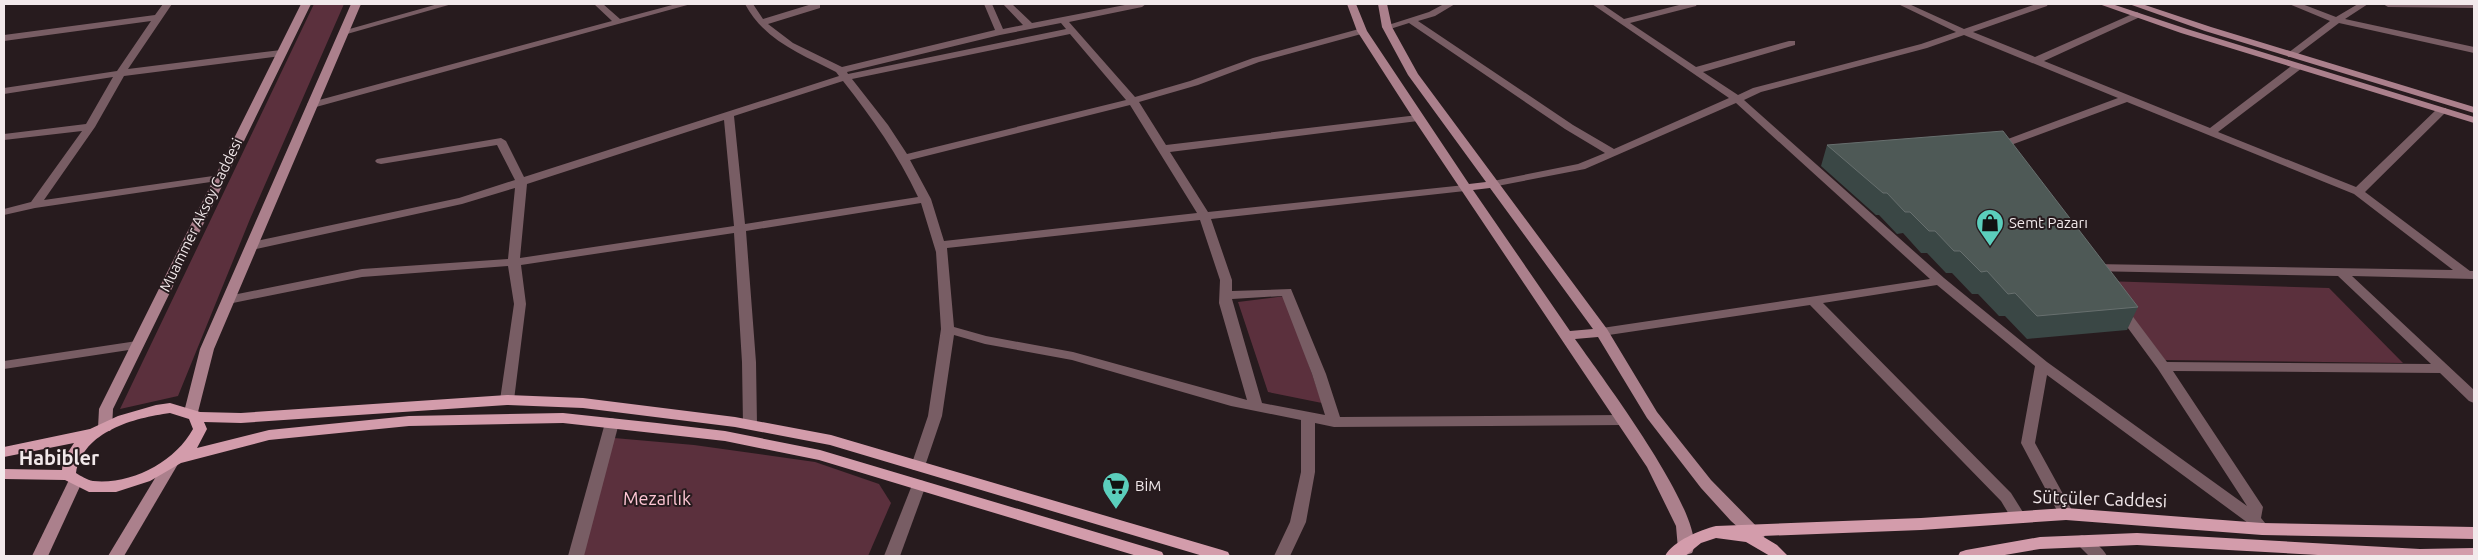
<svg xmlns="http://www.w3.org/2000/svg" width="2478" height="560" viewBox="0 0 2478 560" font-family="Ubuntu,sans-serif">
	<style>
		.green { fill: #5b303d }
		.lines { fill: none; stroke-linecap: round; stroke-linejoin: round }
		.street { fill: #785d64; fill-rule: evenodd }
		.secondary { fill: #ab808c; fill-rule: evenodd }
		.primary { fill: #d39cab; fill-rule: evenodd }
		.wall { fill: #3a4745 }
		.building { fill: #4e5956; stroke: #676f6e }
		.labels { text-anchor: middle; stroke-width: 4; stroke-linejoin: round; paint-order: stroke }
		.street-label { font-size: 15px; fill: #f2e9eb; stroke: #271b1e }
		.poi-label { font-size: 15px; fill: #f2e9eb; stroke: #271b1e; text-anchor: start }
		.near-park-label { font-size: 18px; fill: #fec6d4; stroke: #271b1e }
		.near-street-label { font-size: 18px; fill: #f2e9eb; stroke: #271b1e }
		.district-label { font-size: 20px; font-weight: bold; fill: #f2e9eb; stroke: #271b1e }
	</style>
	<rect width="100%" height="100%" fill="#271b1e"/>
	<g class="green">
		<path d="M 314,4 L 344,4 L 250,219 L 178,396 L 120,409 Z"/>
		<path d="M 2103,281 L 2329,288 L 2403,363 L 2165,360 Z"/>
		<path d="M 1285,296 L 1322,403 L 1268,392 L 1238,302 Z"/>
		<path d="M 614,438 L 694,445 L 815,462 L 879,484 L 891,503 L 868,556 L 581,556 Z"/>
	</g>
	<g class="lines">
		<g class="street">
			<path d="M 163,4 L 172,4 L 128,69 L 281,50 L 286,53 L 281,56 L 124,76 L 95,127 L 44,200 L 220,175 L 224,176 L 226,178 L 224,180 L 35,208 L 4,215 L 4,209 L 31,202 L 82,131 L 4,140 L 4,134 L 86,124 L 113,77 L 4,94 L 4,88 L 117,71 L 151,21 L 4,41 L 4,35 L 155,15 Z"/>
			<path d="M 438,4 L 452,4 L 347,34 L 341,34 L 339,32 Z"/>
			<path d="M 594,4 L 603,4 L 620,19 L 676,4 L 691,4 L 316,107 L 308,107 L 307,105 L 308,103 L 612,21 Z"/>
			<path d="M 745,4 L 753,4 L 763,19 L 812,4 L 820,4 L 820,8 L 768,24 L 793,43 L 842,67 L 995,30 L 984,4 L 992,4 L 1003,29 L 1023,25 L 1003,4 L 1012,4 L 1032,23 L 1130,4 L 1146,4 L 1142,7 L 1069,22 L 1135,97 L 1190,81 L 1253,58 L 1359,29 L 1365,29 L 1365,33 L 1259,62 L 1198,85 L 1139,102 L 1166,145 L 1418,115 L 1423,118 L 1418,121 L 1170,152 L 1208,212 L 1465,185 L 1471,188 L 1465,191 L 1211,219 L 1232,280 L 1232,291 L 1291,289 L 1326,374 L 1340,417 L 1622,415 L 1627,417 L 1629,420 L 1627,423 L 1622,425 L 1334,427 L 1315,423 L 1315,472 L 1306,522 L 1290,556 L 1274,556 L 1290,522 L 1301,472 L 1301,420 L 1231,406 L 1072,360 L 985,344 L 954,335 L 942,416 L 925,466 L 923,470 L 913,470 L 911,466 L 928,416 L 941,329 L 936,252 L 921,203 L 746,231 L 756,362 L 757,425 L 755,428 L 745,428 L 743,425 L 742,362 L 734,233 L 521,265 L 526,304 L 514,400 L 512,403 L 502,403 L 500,400 L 514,304 L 508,266 L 362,277 L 228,304 L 222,300 L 228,296 L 362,269 L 508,259 L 515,188 L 462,204 L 252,250 L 246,246 L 252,242 L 459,198 L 515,180 L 497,145 L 381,164 L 377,163 L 375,161 L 377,159 L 501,138 L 506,141 L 524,177 L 839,76 L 836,72 C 801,54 764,40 745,4 ZM 1061,23 L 1066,29 L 848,74 L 847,72 L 1000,35 ZM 1070,34 L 1126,100 L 907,154 L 888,125 L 852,79 ZM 843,81 C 872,118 898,154 918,197 L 745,224 L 734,116 ZM 1130,105 L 1197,213 L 944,241 L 931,199 L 910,160 ZM 724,120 L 734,226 L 520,258 L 527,184 ZM 1200,220 L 1220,280 L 1219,303 L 1247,400 L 1073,352 L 986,336 L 954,327 L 947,248 ZM 1282,296 L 1312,374 L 1325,415 L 1262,403 L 1232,299 Z"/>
			<path d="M 1444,4 L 1455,4 L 1435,16 L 1418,21 L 1573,125 L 1614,149 L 1729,98 L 1592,4 L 1602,4 L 1624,19 L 1683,4 L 1697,4 L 1696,6 L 1630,23 L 1696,67 L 1789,41 L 1795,41 L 1795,45 L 1703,72 L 1738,95 L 1753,88 L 1921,44 L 1956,32 L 1898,4 L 1909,4 L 1964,29 L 2036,4 L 2048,4 L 2047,6 L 1973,32 L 2035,57 L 2137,12 L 2142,15 L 2140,17 L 2044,61 L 2210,128 L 2294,64 L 2302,64 L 2302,68 L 2218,132 L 2356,187 L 2438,108 L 2446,108 L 2446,112 L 2365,192 L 2470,271 L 2474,271 L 2474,279 L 2352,276 L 2474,390 L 2474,403 L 2469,401 L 2440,373 L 2173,371 L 2263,507 L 2261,518 L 2270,529 L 2267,533 C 2257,536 2254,530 2248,523 L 2047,375 L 2035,443 L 2074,514 L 2071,518 L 2066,520 L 2061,518 L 2021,443 L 2035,366 L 1937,285 L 1823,303 L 2011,493 L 2026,517 L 2023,521 L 2018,523 L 2013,521 L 2001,501 L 1810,305 L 1602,336 L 1597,335 L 1595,332 L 1602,328 L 1930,279 L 1736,103 L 1585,169 L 1492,187 L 1488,186 L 1486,184 L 1488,182 L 1578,164 L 1605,153 L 1565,129 L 1409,23 L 1387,30 L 1382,27 L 1429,12 ZM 1964,35 L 2118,98 L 1992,145 L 1991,147 L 1992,149 L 2000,149 L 2127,102 L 2354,194 L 2453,270 L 2093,264 L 2089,265 L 2087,268 L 2089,271 L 2338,276 L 2431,364 L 2167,362 L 2125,306 L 2115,306 L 2114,309 L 2158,369 L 2247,506 L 2047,362 L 1944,278 L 1744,100 L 1761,92 L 1927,48 Z"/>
			<path d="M 2289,4 L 2302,4 L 2336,17 L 2358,4 L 2368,4 L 2345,19 L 2474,47 L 2474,53 L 2339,23 L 2294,57 L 2288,57 L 2288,53 L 2330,21 Z"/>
			<path d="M 2383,4 L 2474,4 L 2474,8 L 2388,7 Z"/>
			<path d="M 137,341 L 142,342 L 144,345 L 142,348 L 4,369 L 4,361 Z"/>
			<path d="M 612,418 L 617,420 L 619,423 L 584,556 L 568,556 L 605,423 L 607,420 Z"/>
			<path d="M 919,480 L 924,481 L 926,485 L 900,556 L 884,556 L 912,485 L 914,481 Z"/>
			<path d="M 2082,535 C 2091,538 2103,548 2107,556 L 2089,556 L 2074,541 L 2076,537 Z"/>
		</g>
		<g class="secondary">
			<path d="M 301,4 L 311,4 L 113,409 L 112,428 L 110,431 L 100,431 L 98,428 L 99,409 Z"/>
			<path d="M 351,4 L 361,4 L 214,349 L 198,412 L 196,415 L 186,415 L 184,412 L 200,349 Z"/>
			<path d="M 1347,4 L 1356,4 L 1367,31 L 1469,184 L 1486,182 L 1408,75 L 1382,27 L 1378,4 L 1387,4 L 1392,27 L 1418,74 L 1607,329 L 1657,412 L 1711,480 L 1765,535 L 1763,539 L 1757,541 L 1751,539 L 1731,521 L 1701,488 L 1647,418 L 1598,337 L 1575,339 C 1598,372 1710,520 1692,553 L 1686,555 L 1680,553 L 1678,549 L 1676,526 L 1647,467 L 1413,118 L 1357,31 ZM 1490,188 L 1593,329 L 1570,331 L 1473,190 Z"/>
			<path d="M 2099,4 L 2112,4 L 2187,29 L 2474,117 L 2474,123 L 2181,33 Z"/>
			<path d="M 2129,4 L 2142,4 L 2211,27 L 2474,107 L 2474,113 L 2205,31 Z"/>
			<path d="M 171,459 L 176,460 L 178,464 L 124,556 L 108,556 L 166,460 Z"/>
			<path d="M 75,477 L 80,478 L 82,482 L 48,556 L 32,556 L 68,482 L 70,478 Z"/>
		</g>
		<g class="primary">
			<path d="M 507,395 L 583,398 L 735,417 L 831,435 L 1222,550 L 1228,552 L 1230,556 L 1203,556 L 830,445 L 735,427 L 583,408 L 507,405 L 241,423 L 204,422 L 207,429 L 197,448 L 269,430 L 409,416 L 563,413 L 657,423 L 725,431 L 820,450 L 1156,550 L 1162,552 L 1164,556 L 1137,556 L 819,460 L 725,441 L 563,423 L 409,426 L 269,440 L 181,463 L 150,481 L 116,492 L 89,492 L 65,480 L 4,479 L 4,469 L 62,470 L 63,460 L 74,443 L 4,457 L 4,447 L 90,429 L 118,416 L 156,405 L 170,403 L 200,412 L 241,413 ZM 170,413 L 189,419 L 193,429 C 175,462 131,485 93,481 C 87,480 81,476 76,473 C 83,431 134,418 170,413 Z"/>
			<path d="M 2066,508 L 2262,523 L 2474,527 L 2474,539 L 2262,535 L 2066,520 L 1921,530 L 1762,536 L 1777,545 L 1788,556 L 1770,556 L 1746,542 L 1716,538 L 1701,543 L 1685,556 L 1665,556 C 1673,541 1700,530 1716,526 L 1921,518 Z"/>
			<path d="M 2137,533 L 2420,549 L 2474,548 L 2474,556 L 2336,556 L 2137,545 L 2040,549 L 1999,556 L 1958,556 L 1960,552 L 1966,550 L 2040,537 Z"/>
		</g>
	</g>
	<path class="wall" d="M 1827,145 L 2138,307 L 2127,330 L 2027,339 L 2005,316 L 1999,316 L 1978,294 L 1972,294 L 1952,273 L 1946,273 L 1927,253 L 1921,253 L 1903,233 L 1897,234 L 1879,215 L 1876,215 L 1821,166 Z"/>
	<path class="building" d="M 2003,131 L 2138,307 L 2037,316 L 2015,293 L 2008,294 L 1987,271 L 1981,272 L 1960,251 L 1954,251 L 1935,231 L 1929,231 L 1910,212 L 1905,212 L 1887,193 L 1883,193 L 1827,145 Z"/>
	<defs>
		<symbol id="shop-pin" viewBox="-11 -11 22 30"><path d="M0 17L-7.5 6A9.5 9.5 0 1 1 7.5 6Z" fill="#5bcebc" stroke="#271b1e"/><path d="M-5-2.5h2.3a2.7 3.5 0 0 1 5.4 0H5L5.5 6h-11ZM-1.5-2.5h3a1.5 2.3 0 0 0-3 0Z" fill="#111"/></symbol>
		<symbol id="supermarket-pin" viewBox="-11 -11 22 30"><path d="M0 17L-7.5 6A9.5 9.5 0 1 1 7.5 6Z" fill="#5bcebc" stroke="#271b1e"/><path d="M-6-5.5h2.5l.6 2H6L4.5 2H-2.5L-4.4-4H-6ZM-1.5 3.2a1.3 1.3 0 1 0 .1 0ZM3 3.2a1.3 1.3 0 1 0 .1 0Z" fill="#111"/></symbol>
	</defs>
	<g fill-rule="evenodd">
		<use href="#shop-pin" x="1974" y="207" width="32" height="43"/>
		<use href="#supermarket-pin" x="1100" y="470" width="32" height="43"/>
	</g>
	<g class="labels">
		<g class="street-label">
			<text transform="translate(201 215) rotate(-64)" y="5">Muammer Aksoy Caddesi</text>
		</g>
		<g class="poi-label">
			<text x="2009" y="228">Semt Pazarı</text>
			<text x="1135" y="491">BİM</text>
		</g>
		<g class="near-park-label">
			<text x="657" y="505">Mezarlık</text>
		</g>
		<g class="near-street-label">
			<text transform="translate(2100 499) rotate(2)" y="6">Sütçüler Caddesi</text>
		</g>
		<g class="district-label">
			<text x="59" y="465">Habibler</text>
		</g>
	</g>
	<rect width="2478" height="560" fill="none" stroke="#f2e9eb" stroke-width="10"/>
</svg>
